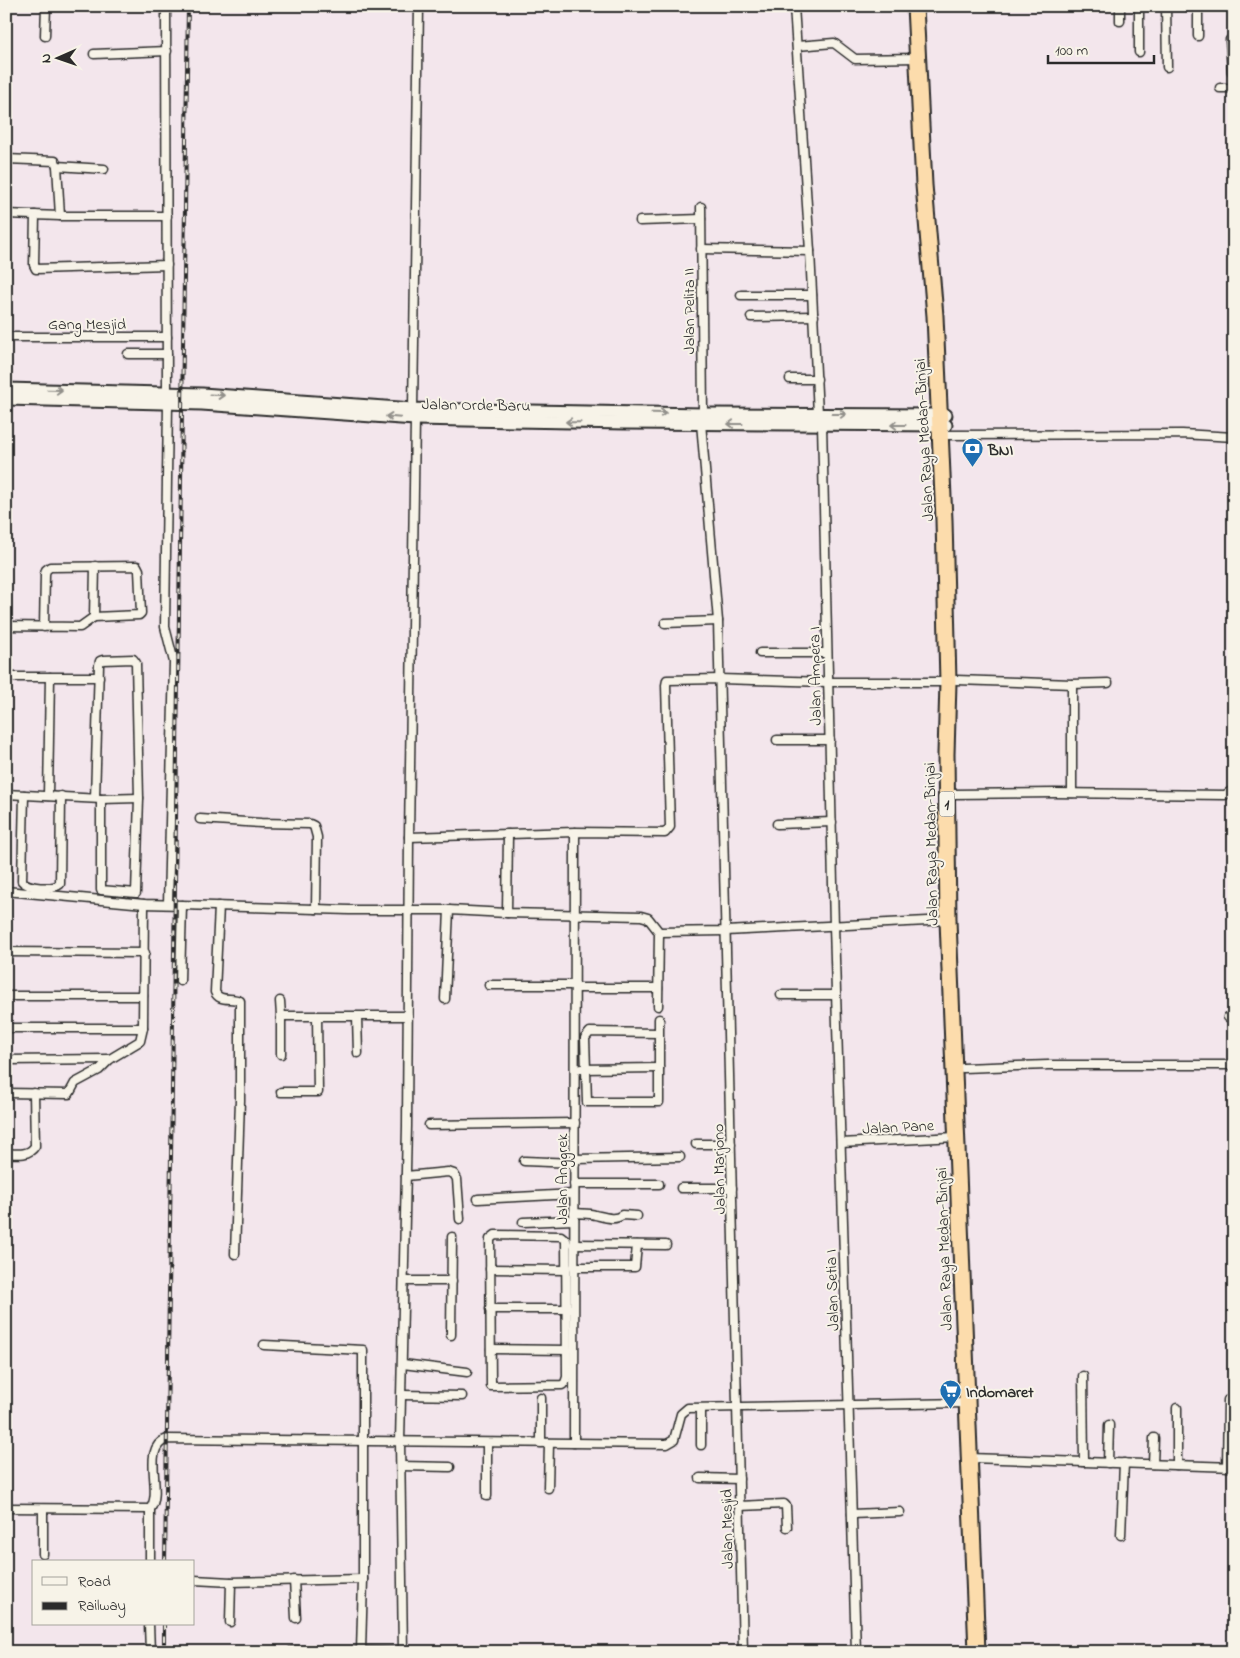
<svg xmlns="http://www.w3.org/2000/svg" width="1240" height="1658" viewBox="0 0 1240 1658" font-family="'Indie Flower',sans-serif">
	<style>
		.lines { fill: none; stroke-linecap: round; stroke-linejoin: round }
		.street-casing { stroke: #2b2b2b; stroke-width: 11 }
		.secondary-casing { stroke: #2b2b2b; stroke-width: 15 }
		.highway-casing { stroke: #2b2b2b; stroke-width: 19 }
		.street { stroke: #f7f3e8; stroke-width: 8 }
		.secondary { stroke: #f7f3e8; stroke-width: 11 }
		.highway { stroke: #fcdcac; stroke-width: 15 }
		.rail-casing { stroke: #2b2b2b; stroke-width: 4 }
		.rail { stroke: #f7f3e8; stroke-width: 2; stroke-dasharray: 5.5; stroke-linecap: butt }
		.oneway { stroke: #918f8a }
		.labels { text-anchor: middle; stroke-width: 4; stroke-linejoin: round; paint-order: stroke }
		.shield { fill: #f7f3e8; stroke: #686764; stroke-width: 1 }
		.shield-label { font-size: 15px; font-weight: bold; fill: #2b2b2b }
		.street-label { font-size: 16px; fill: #2b2b2b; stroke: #f7f3e8 }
		.poi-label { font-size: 16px; font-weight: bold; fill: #2b2b2b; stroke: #f7f3e8; text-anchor: start }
	</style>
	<rect width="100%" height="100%" fill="#f3e6ec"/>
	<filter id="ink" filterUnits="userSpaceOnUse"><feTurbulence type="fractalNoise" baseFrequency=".02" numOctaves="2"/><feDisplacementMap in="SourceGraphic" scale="10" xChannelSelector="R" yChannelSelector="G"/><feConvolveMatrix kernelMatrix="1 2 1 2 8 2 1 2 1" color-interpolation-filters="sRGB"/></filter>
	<g filter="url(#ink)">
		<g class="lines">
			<defs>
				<g id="street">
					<path d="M 166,6 L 167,393"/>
					<path d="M 794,6 L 810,251 L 818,414"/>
					<path d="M 1139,6 L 1139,52"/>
					<path d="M 1166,6 L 1167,67"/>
					<path d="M 1120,21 L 1120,6"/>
					<path d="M 45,36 L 46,6"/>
					<path d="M 1198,36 L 1198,6"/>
					<path d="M 797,46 L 834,43 L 855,59 L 918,58"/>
					<path d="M 94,54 L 167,51"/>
					<path d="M 1232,72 L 1230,40 L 1234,38"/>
					<path d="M 1220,88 L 1234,88"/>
					<path d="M 6,159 L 55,161 L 57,166 L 60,216"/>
					<path d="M 57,166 L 104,169"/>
					<path d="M 701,207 L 703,414"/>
					<path d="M 6,214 L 60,216 L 167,216"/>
					<path d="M 35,215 L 34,265 L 36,269 L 167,265"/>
					<path d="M 640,221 L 701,219"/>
					<path d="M 701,249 L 810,251"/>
					<path d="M 741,295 L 812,295"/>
					<path d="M 751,317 L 814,316"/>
					<path d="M 6,337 L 167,337"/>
					<path d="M 128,354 L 167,354"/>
					<path d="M 790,379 L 817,379"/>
					<path d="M 413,409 L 419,6"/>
					<path d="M 701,423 L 718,621 L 743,1652"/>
					<path d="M 822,424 L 834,926 L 856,1652"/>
					<path d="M 940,435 L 1182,434 L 1234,437"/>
					<path d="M 94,617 L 95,566"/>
					<path d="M 665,623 L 718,621"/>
					<path d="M 6,626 L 80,627 L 94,617 L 139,615 L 141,613 L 139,570 L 137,566 L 50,567 L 46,570 L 45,574 L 44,627"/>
					<path d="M 760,653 L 827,653"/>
					<path d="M 6,677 L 99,677"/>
					<path d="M 956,680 L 1072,684 L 1108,683"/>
					<path d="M 1072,684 L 1072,793"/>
					<path d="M 777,740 L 830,740"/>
					<path d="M 6,794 L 101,799 L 139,798"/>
					<path d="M 953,794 L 1055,793 L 1225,795 L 1234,789"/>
					<path d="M 24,795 L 22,881 C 27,888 53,890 60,884 L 61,796"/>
					<path d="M 48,796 L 50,677"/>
					<path d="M 95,798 L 99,665 L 100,661 L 103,660 L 133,659 L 136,663 L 139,798 L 136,893 L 101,890 L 101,799"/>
					<path d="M 200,819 L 261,823 L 310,824 L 314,826 L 317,837 L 316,909"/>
					<path d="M 777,824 L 832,822"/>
					<path d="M 409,837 L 575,832 L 665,833 L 670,827 L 666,685 L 667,680 L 720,679 L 828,682 L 948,682"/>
					<path d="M 6,891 L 144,904 L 182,905 L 349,910 L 449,910 L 507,913 L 641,916 L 648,918 L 659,932 L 726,931 L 948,920"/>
					<path d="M 168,904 L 174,662 L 165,627 L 168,403"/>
					<path d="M 219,906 L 215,992 C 219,1002 231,997 240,1001 L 240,1100 L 235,1254"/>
					<path d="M 507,913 L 508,834"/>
					<path d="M 6,952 L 145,953"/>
					<path d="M 180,981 L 182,905"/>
					<path d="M 489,985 L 575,985"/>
					<path d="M 575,988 L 658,988"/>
					<path d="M 781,995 L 836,995"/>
					<path d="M 6,996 L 143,996"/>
					<path d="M 445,999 L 449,910"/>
					<path d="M 280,1001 L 281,1016 L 408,1016"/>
					<path d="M 658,1006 L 659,932"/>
					<path d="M 281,1016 L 281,1054"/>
					<path d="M 357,1017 L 358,1053"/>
					<path d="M 1228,1017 L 1234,1017"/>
					<path d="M 6,1028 L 143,1028"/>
					<path d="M 659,1033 L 590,1032 L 585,1038 L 587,1102 L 659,1102 L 659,1019"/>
					<path d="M 6,1060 L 110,1059"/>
					<path d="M 963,1068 L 1048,1065 L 1234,1065"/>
					<path d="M 581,1069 L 659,1068"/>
					<path d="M 281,1092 L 318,1092 L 317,1016"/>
					<path d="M 6,1093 L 69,1094 L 75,1083 L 99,1070 L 110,1059 L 140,1041 L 143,1028 L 144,904"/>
					<path d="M 429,1125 L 575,1123"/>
					<path d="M 841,1143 L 956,1137"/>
					<path d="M 696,1144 L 731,1144"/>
					<path d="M 6,1153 C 17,1154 29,1156 35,1146 L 34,1093"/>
					<path d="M 575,1159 L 680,1157"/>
					<path d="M 524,1161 L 575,1163"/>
					<path d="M 406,1176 L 448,1172 L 454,1174 L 457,1179 L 460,1219"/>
					<path d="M 574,1184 L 659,1184"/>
					<path d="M 681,1188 L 732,1188"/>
					<path d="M 478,1199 L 574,1194"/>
					<path d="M 574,1213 C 581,1214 589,1213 595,1215 C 604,1217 615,1221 622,1215 L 637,1216"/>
					<path d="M 523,1222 L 574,1220"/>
					<path d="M 495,1235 L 561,1236 L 566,1240 L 567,1377 L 565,1383 L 562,1385 L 491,1386 L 490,1239 Z"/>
					<path d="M 574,1244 L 666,1245"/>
					<path d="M 574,1267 L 635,1267 L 637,1245"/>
					<path d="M 490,1269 L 566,1270"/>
					<path d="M 405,1281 L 452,1281"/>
					<path d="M 490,1309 L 571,1309"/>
					<path d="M 451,1335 L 452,1237"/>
					<path d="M 264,1345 L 363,1350 L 363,1579 L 361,1651 L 357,1652"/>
					<path d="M 491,1349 L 567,1350"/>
					<path d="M 403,1364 L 467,1372"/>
					<path d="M 1083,1376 L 1084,1462"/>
					<path d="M 402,1395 L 462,1396"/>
					<path d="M 541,1398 L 541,1443"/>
					<path d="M 701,1409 L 701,1445"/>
					<path d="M 487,1443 L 487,1496"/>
					<path d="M 574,1443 L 575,832"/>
					<path d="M 969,1458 L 1234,1467"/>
					<path d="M 1108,1463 L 1109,1425"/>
					<path d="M 1153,1464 L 1154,1438"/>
					<path d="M 1177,1465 L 1177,1408"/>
					<path d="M 401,1466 L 450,1467"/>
					<path d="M 1227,1467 L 1228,1400"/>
					<path d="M 700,1478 L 739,1479"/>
					<path d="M 548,1488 L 549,1443"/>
					<path d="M 739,1506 L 784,1504 L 786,1506 L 787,1527"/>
					<path d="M 6,1508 L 150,1509 C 164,1492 140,1448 167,1439 L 667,1444 L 674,1440 L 681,1414 L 688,1408 L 966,1403"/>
					<path d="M 43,1509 L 43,1554"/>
					<path d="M 150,1509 L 150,1562"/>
					<path d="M 852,1514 L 900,1512"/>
					<path d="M 1121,1535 L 1124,1463"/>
					<path d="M 194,1580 L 231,1582 L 363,1579"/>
					<path d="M 294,1580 L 296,1618"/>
					<path d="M 230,1622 L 231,1582"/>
					<path d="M 149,1624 L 150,1652"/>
					<path d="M 292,1651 L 356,1652"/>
					<path d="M 361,1651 L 399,1652"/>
					<path d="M 403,1652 L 400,1442 L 407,1126 L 409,837 L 415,419"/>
				</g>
				<g id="secondary">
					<path d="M 6,389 L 202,394 L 413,409 L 703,414 L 946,415"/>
					<path d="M 6,399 L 202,404 L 415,419 L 626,423 L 946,425"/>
				</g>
				<path id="highway" d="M 915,6 L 924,185 L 935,316 L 944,520 L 948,682 L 946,754 L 948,920 L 977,1652"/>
			</defs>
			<use href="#street" class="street-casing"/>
			<use href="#secondary" class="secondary-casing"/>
			<use href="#highway" class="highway-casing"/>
			<use href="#street" class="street"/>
			<use href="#secondary" class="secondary"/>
			<use href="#highway" class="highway"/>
			<defs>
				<g id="rail">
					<path d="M 165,1562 L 188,6"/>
					<path d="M 164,1652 L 164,1624"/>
				</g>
			</defs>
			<use href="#rail" class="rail-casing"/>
			<use href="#rail" class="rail"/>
		</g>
		<defs><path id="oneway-shaft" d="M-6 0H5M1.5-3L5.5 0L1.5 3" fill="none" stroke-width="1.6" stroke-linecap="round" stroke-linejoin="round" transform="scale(1.25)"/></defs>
		<g class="oneway">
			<use href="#oneway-shaft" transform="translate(55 390) rotate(1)"/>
			<use href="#oneway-shaft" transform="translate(217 395) rotate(3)"/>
			<use href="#oneway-shaft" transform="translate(659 413) rotate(1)"/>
			<use href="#oneway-shaft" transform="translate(839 414)"/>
			<use href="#oneway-shaft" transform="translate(393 417) rotate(-175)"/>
			<use href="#oneway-shaft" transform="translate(573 422) rotate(-179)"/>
			<use href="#oneway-shaft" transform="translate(735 424) rotate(-180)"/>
			<use href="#oneway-shaft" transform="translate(898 425) rotate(-180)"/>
		</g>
	</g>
	<defs>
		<symbol id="bank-pin" viewBox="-11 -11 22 30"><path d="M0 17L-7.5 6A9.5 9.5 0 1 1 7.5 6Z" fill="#1f6fb2" stroke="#f7f3e8"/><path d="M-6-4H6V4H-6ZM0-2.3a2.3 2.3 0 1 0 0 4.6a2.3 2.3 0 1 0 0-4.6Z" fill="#fff"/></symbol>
		<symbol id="supermarket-pin" viewBox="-11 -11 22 30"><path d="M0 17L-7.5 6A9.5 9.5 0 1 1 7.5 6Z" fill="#1f6fb2" stroke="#f7f3e8"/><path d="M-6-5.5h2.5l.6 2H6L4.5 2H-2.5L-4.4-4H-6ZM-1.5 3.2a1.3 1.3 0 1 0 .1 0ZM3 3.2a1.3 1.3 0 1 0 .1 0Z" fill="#fff"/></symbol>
	</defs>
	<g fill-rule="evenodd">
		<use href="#bank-pin" x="960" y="436" width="25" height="34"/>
		<use href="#supermarket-pin" x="938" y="1378" width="25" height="34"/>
	</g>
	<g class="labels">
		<rect class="shield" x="939.5" y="791.5" width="15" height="25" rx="4"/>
		<g class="shield-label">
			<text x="947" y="809">1</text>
		</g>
		<g class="street-label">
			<text transform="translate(688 311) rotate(-90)" y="6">Jalan Pelita II</text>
			<text x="87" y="329">Gang Mesjid</text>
			<text transform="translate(476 404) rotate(1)" y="6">Jalan Orde Baru</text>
			<text transform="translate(923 440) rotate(-93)" y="6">Jalan Raya Medan-Binjai</text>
			<text transform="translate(814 676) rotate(-91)" y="6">Jalan Ampera I</text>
			<text transform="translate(930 844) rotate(-91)" y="6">Jalan Raya Medan-Binjai</text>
			<text transform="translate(898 1126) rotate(-3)" y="6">Jalan Pane</text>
			<text transform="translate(718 1169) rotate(-91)" y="6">Jalan Marjono</text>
			<text transform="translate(561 1179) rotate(-90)" y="6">Jalan Anggrek</text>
			<text transform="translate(943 1249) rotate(-92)" y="6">Jalan Raya Medan-Binjai</text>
			<text transform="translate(831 1290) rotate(-92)" y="6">Jalan Setia I</text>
			<text transform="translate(726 1529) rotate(-91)" y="6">Jalan Mesjid</text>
		</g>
		<g class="poi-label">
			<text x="988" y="455">BNI</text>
			<text x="966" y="1397">Indomaret</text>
		</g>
	</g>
	<rect width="1240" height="1658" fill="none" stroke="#f7f3e8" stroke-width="25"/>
	<rect x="12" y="12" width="1215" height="1633" fill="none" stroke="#2b2b2b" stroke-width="2" filter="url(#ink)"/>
	<rect x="32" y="1560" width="162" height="65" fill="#f7f3e8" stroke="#a5a39c"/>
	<rect x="42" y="1577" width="25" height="8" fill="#f7f3e8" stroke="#a5a39c"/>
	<text x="78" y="1586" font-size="15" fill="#2b2b2b">Road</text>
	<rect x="42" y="1602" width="25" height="8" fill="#2b2b2b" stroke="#a5a39c"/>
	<text x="78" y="1610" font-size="15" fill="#2b2b2b">Railway</text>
	<g transform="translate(58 58) rotate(268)" stroke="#f7f3e8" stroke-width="4" paint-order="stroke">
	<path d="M0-4L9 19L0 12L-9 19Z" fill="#2b2b2b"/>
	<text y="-8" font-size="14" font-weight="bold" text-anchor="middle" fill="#2b2b2b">N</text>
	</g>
	<path d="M1048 55v8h106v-8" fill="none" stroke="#2b2b2b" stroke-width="2.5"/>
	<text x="1055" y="55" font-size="15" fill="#2b2b2b" stroke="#f7f3e8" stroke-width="4" paint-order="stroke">100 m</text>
</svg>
